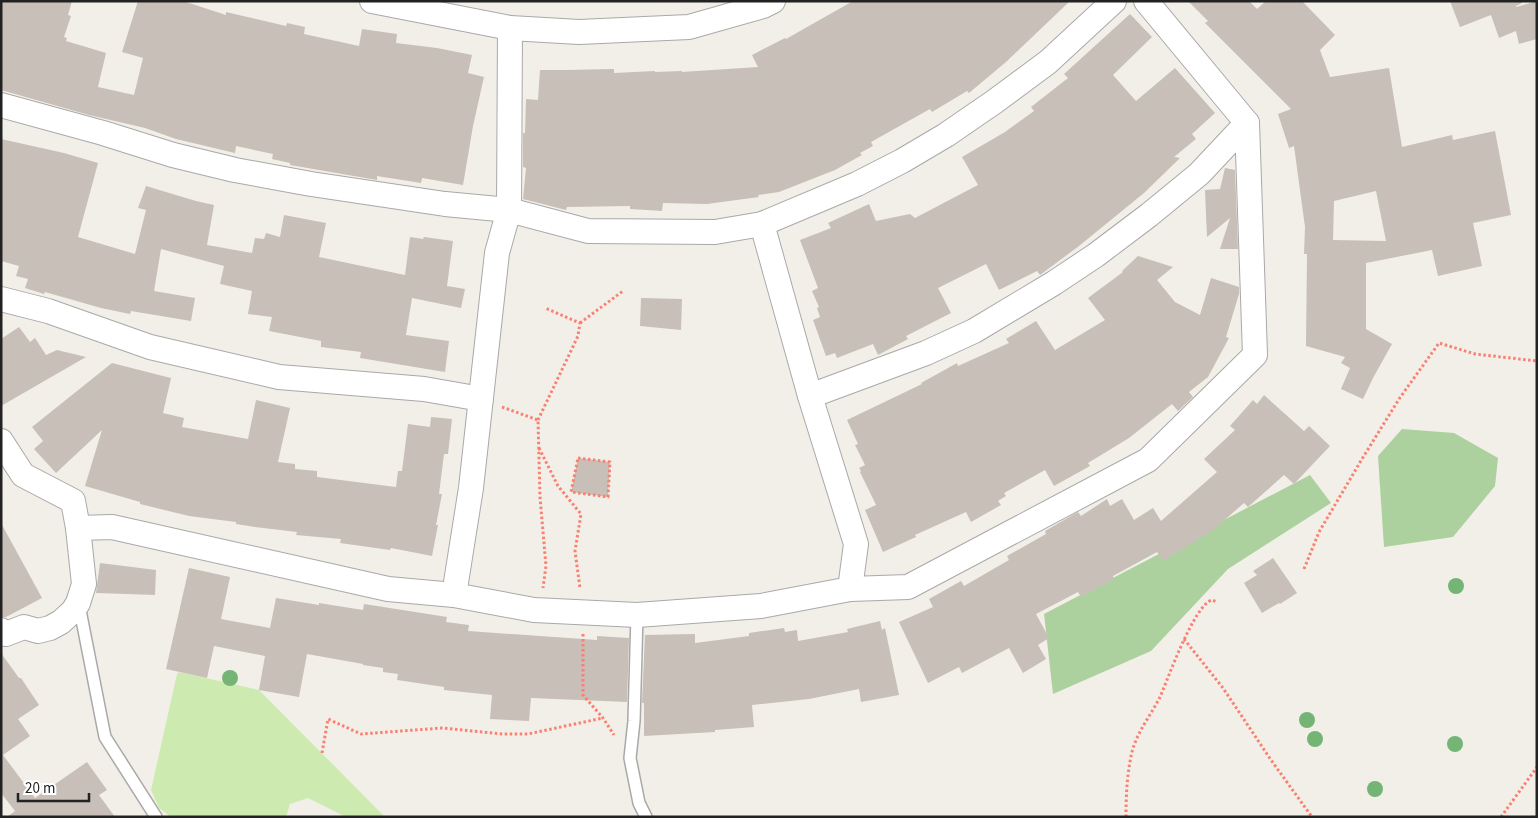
<svg xmlns="http://www.w3.org/2000/svg" width="1538" height="818" viewBox="0 0 1538 818" font-family="'Source Sans 3',sans-serif">
	<style>
		.grass { fill: #cdebb0 }
		.forest { fill: #add19e }
		.building { fill: #c7bfb8; fill-rule: evenodd }
		.lines { fill: none; stroke-linecap: round; stroke-linejoin: round }
		.lane-casing { stroke: #a9a9a9; stroke-width: 14 }
		.street-casing { stroke: #a9a9a9; stroke-width: 26 }
		.path { stroke: #fa8072; stroke-width: 3; stroke-dasharray: 2.5 2.5; stroke-linecap: butt }
		.lane { stroke: #fff; stroke-width: 11 }
		.street { stroke: #fff; stroke-width: 24 }
		.tree { fill: #74b475 }
	</style>
	<rect width="100%" height="100%" fill="#f2efe9"/>
	<path class="grass" d="M 179,672 L 259,690 L 385,817 L 346,817 L 308,798 L 290,804 L 286,817 L 171,817 L 159,808 L 151,790 L 177,674 Z"/>
	<g class="forest">
		<path d="M 1402,429 L 1454,433 L 1498,458 L 1495,486 L 1453,537 L 1384,547 L 1378,456 Z"/>
		<path d="M 1310,475 L 1331,503 L 1228,569 L 1151,651 L 1053,694 L 1044,614 Z"/>
	</g>
	<g class="building">
		<path d="M 1,1 L 72,1 L 68,15 L 71,16 L 64,37 L 67,38 L 66,41 L 106,53 L 98,87 L 134,95 L 143,58 L 122,52 L 138,1 L 183,1 L 226,15 L 226,12 L 286,26 L 287,23 L 305,27 L 304,34 L 359,46 L 362,29 L 397,34 L 396,43 L 437,48 L 472,55 L 468,73 L 484,77 L 473,126 L 463,185 L 422,178 L 421,183 L 377,176 L 377,180 L 290,165 L 290,163 L 272,159 L 273,154 L 236,146 L 235,153 L 176,139 L 145,128 L 89,115 L 1,90 Z"/>
		<path d="M 853,1 L 1070,1 L 1006,62 L 969,93 L 967,91 L 932,112 L 930,109 L 871,142 L 873,146 L 860,153 L 862,155 L 835,170 L 779,192 L 758,195 L 759,197 L 707,204 L 663,203 L 662,211 L 630,209 L 630,206 L 567,207 L 566,210 L 523,199 L 526,168 L 523,167 L 523,133 L 525,133 L 526,99 L 538,100 L 540,70 L 567,70 L 614,69 L 614,73 L 655,71 L 655,72 L 682,71 L 682,72 L 758,67 L 752,55 L 785,38 L 786,39 Z"/>
		<path d="M 1188,1 L 1249,1 L 1257,9 L 1266,1 L 1302,1 L 1335,35 L 1320,50 L 1330,77 L 1389,68 L 1402,147 L 1452,135 L 1453,140 L 1495,131 L 1511,215 L 1473,223 L 1482,266 L 1438,276 L 1432,250 L 1366,263 L 1366,329 L 1392,344 L 1373,378 L 1363,399 L 1341,389 L 1350,368 L 1341,363 L 1345,357 L 1306,346 L 1307,254 L 1304,254 L 1305,227 L 1294,146 L 1289,148 L 1278,114 L 1291,109 L 1205,23 L 1208,21 ZM 1376,191 L 1386,241 L 1333,240 L 1334,201 Z"/>
		<path d="M 1450,1 L 1522,1 L 1522,3 L 1516,6 L 1516,7 L 1537,1 L 1537,39 L 1519,44 L 1516,31 L 1499,38 L 1491,15 L 1460,27 Z"/>
		<path d="M 1130,14 L 1152,37 L 1113,75 L 1136,101 L 1175,68 L 1215,113 L 1192,134 L 1196,139 L 1174,157 L 1180,158 L 1144,193 L 1079,246 L 1040,275 L 1037,271 L 999,290 L 986,264 L 938,288 L 951,313 L 906,336 L 908,339 L 878,355 L 873,344 L 837,358 L 835,353 L 826,356 L 813,320 L 820,317 L 817,308 L 819,307 L 812,291 L 818,288 L 800,240 L 831,228 L 828,223 L 869,204 L 876,221 L 910,214 L 915,218 L 978,185 L 962,157 L 1005,132 L 1034,111 L 1031,107 L 1068,78 L 1064,74 Z"/>
		<path d="M 1,139 L 64,153 L 98,163 L 78,237 L 135,254 L 146,210 L 138,208 L 146,186 L 196,201 L 214,205 L 207,245 L 252,253 L 255,238 L 264,239 L 266,233 L 280,237 L 284,215 L 326,223 L 319,257 L 405,275 L 410,237 L 423,239 L 424,237 L 453,241 L 447,286 L 465,289 L 461,308 L 412,298 L 406,335 L 449,341 L 445,372 L 360,358 L 361,352 L 321,347 L 321,341 L 269,331 L 272,317 L 248,314 L 252,291 L 220,284 L 224,266 L 161,249 L 154,291 L 195,298 L 191,321 L 131,311 L 130,314 L 101,308 L 45,292 L 44,294 L 25,288 L 28,279 L 16,276 L 19,266 L 1,261 Z"/>
		<path d="M 1225,168 L 1235,170 L 1238,249 L 1220,249 L 1230,218 L 1207,237 L 1205,190 L 1220,189 Z"/>
		<path d="M 1138,256 L 1173,267 L 1157,280 L 1175,302 L 1200,315 L 1211,278 L 1239,287 L 1239,294 L 1226,337 L 1229,338 L 1208,377 L 1189,392 L 1193,397 L 1178,411 L 1172,404 L 1129,438 L 1088,463 L 1090,466 L 1054,486 L 1045,470 L 1004,493 L 1006,496 L 998,501 L 1001,505 L 971,522 L 966,512 L 915,535 L 916,537 L 883,552 L 865,510 L 876,505 L 860,472 L 861,471 L 859,468 L 865,465 L 855,445 L 858,444 L 847,420 L 922,384 L 921,383 L 957,363 L 958,366 L 1009,343 L 1006,339 L 1036,321 L 1055,350 L 1105,320 L 1088,298 L 1123,272 L 1122,271 Z"/>
		<path d="M 641,298 L 682,299 L 681,330 L 640,326 Z"/>
		<path d="M 19,327 L 30,342 L 35,338 L 46,355 L 57,350 L 86,357 L 1,406 L 1,339 Z"/>
		<path d="M 112,363 L 171,378 L 163,413 L 184,418 L 182,427 L 248,439 L 256,400 L 290,408 L 278,462 L 295,464 L 295,469 L 317,471 L 317,477 L 396,487 L 398,471 L 402,471 L 408,424 L 430,427 L 431,417 L 452,419 L 448,454 L 444,454 L 439,494 L 442,494 L 436,525 L 438,525 L 432,556 L 391,548 L 390,550 L 340,543 L 341,539 L 296,535 L 297,532 L 255,527 L 236,524 L 236,522 L 189,516 L 140,504 L 140,502 L 85,486 L 102,430 L 56,473 L 34,449 L 43,441 L 32,427 Z"/>
		<path d="M 1264,395 L 1304,431 L 1309,426 L 1330,446 L 1294,484 L 1284,475 L 1248,507 L 1244,503 L 1213,530 L 1163,561 L 1157,552 L 1113,576 L 1114,579 L 1081,597 L 1078,592 L 1036,614 L 1049,638 L 1038,645 L 1046,659 L 1023,673 L 1009,648 L 962,673 L 959,667 L 928,683 L 899,622 L 933,607 L 929,599 L 961,581 L 964,586 L 1009,560 L 1007,556 L 1046,534 L 1045,531 L 1078,512 L 1081,516 L 1107,499 L 1110,506 L 1122,499 L 1134,520 L 1153,508 L 1161,521 L 1217,472 L 1204,459 L 1235,430 L 1230,426 L 1253,400 L 1257,404 Z"/>
		<path d="M 578,458 L 610,462 L 608,497 L 571,492 Z"/>
		<path d="M 1,523 L 42,598 L 6,617 L 1,617 Z"/>
		<path d="M 1273,558 L 1297,593 L 1280,604 L 1279,603 L 1262,613 L 1244,583 L 1257,575 L 1253,571 Z"/>
		<path d="M 100,563 L 156,570 L 155,595 L 96,593 Z"/>
		<path d="M 189,568 L 230,577 L 221,619 L 270,628 L 276,598 L 319,605 L 319,603 L 363,610 L 364,604 L 447,617 L 446,622 L 469,625 L 468,631 L 597,640 L 597,636 L 629,638 L 627,702 L 531,698 L 529,721 L 490,719 L 492,695 L 444,690 L 444,687 L 397,680 L 398,674 L 383,672 L 383,668 L 363,665 L 363,664 L 307,654 L 299,697 L 259,690 L 265,656 L 214,646 L 207,678 L 166,669 Z"/>
		<path d="M 880,621 L 882,630 L 885,628 L 899,695 L 861,702 L 859,689 L 809,699 L 752,705 L 754,727 L 715,730 L 715,732 L 644,736 L 644,703 L 642,703 L 645,635 L 695,634 L 695,643 L 749,636 L 749,633 L 784,628 L 785,632 L 797,630 L 798,641 L 848,632 L 847,629 Z"/>
		<path d="M 1,653 L 19,678 L 21,678 L 39,705 L 18,719 L 30,736 L 3,755 L 35,798 L 87,762 L 107,790 L 99,795 L 115,817 L 7,817 L 15,811 L 1,793 Z"/>
	</g>
	<g class="lines">
		<defs>
			<g id="lane">
				<path d="M 79,605 L 105,737 L 156,817"/>
				<path d="M 637,615 L 634,721 L 630,758 L 639,803 L 646,817"/>
			</g>
			<g id="street">
				<path d="M 372,1 L 510,28 L 579,32 L 689,27 L 763,6 L 773,1"/>
				<path d="M 1,105 L 103,133 L 173,155 L 235,170 L 311,184 L 445,204 L 509,210 L 588,231 L 715,232 L 762,224 L 857,184 L 902,161 L 946,135 L 994,102 L 1048,62 L 1114,1"/>
				<path d="M 1,299 L 48,311 L 150,347 L 279,377 L 424,389 L 481,399"/>
				<path d="M 810,396 L 926,353 L 974,331 L 1054,283 L 1096,255 L 1149,215 L 1199,174 L 1247,123"/>
				<path d="M 1,441 L 23,475 L 73,501 L 78,528 L 84,584 L 78,603 L 73,611 L 61,622 L 50,628 L 38,631 L 24,627 L 6,634 L 1,630"/>
				<path d="M 78,528 L 112,527 L 388,589 L 454,595 L 471,488 L 497,253 L 509,210 L 510,28"/>
				<path d="M 850,589 L 908,587 L 1148,460 L 1255,355 L 1247,123 L 1146,1"/>
				<path d="M 454,595 L 534,610 L 637,615 L 761,606 L 850,589 L 856,544 L 810,396 L 762,224"/>
			</g>
		</defs>
		<use href="#lane" class="lane-casing"/>
		<use href="#street" class="street-casing"/>
		<g class="path">
			<path d="M 580,323 L 623,291"/>
			<path d="M 502,407 L 538,420 L 540,497 L 546,566 L 543,588"/>
			<path d="M 538,420 L 578,336 L 580,323 L 545,308"/>
			<path d="M 539,448 L 558,486 L 581,514 L 575,551 L 580,588"/>
			<path d="M 578,458 L 610,462 L 608,497 L 571,492 Z"/>
			<path d="M 1304,569 L 1319,532 L 1362,459 L 1399,399 L 1439,343 L 1475,354 L 1537,361"/>
			<path d="M 583,634 L 583,695 L 603,718 L 614,735"/>
			<path d="M 1184,639 L 1223,688 L 1271,760 L 1312,817"/>
			<path d="M 322,753 L 328,719 L 361,734 L 442,728 L 503,734 L 528,734 L 603,718"/>
			<path d="M 1126,817 C 1126,795 1127,773 1132,752 C 1137,732 1151,715 1160,697 C 1168,679 1194,605 1212,600 L 1217,602"/>
			<path d="M 1501,817 L 1537,767"/>
		</g>
		<use href="#lane" class="lane"/>
		<use href="#street" class="street"/>
	</g>
	<g class="tree">
		<circle cx="1456" cy="586" r="8"/>
		<circle cx="230" cy="678" r="8"/>
		<circle cx="1307" cy="720" r="8"/>
		<circle cx="1315" cy="739" r="8"/>
		<circle cx="1455" cy="744" r="8"/>
		<circle cx="1375" cy="789" r="8"/>
	</g>
	<rect width="1538" height="818" fill="none" stroke="#222222" stroke-width="5"/>
	<path d="M18 793v8h71v-8" fill="none" stroke="#222222" stroke-width="2.5"/>
	<text x="25" y="793" font-size="15" fill="#222222" stroke="#ffffff" stroke-width="4" paint-order="stroke">20 m</text>
</svg>
